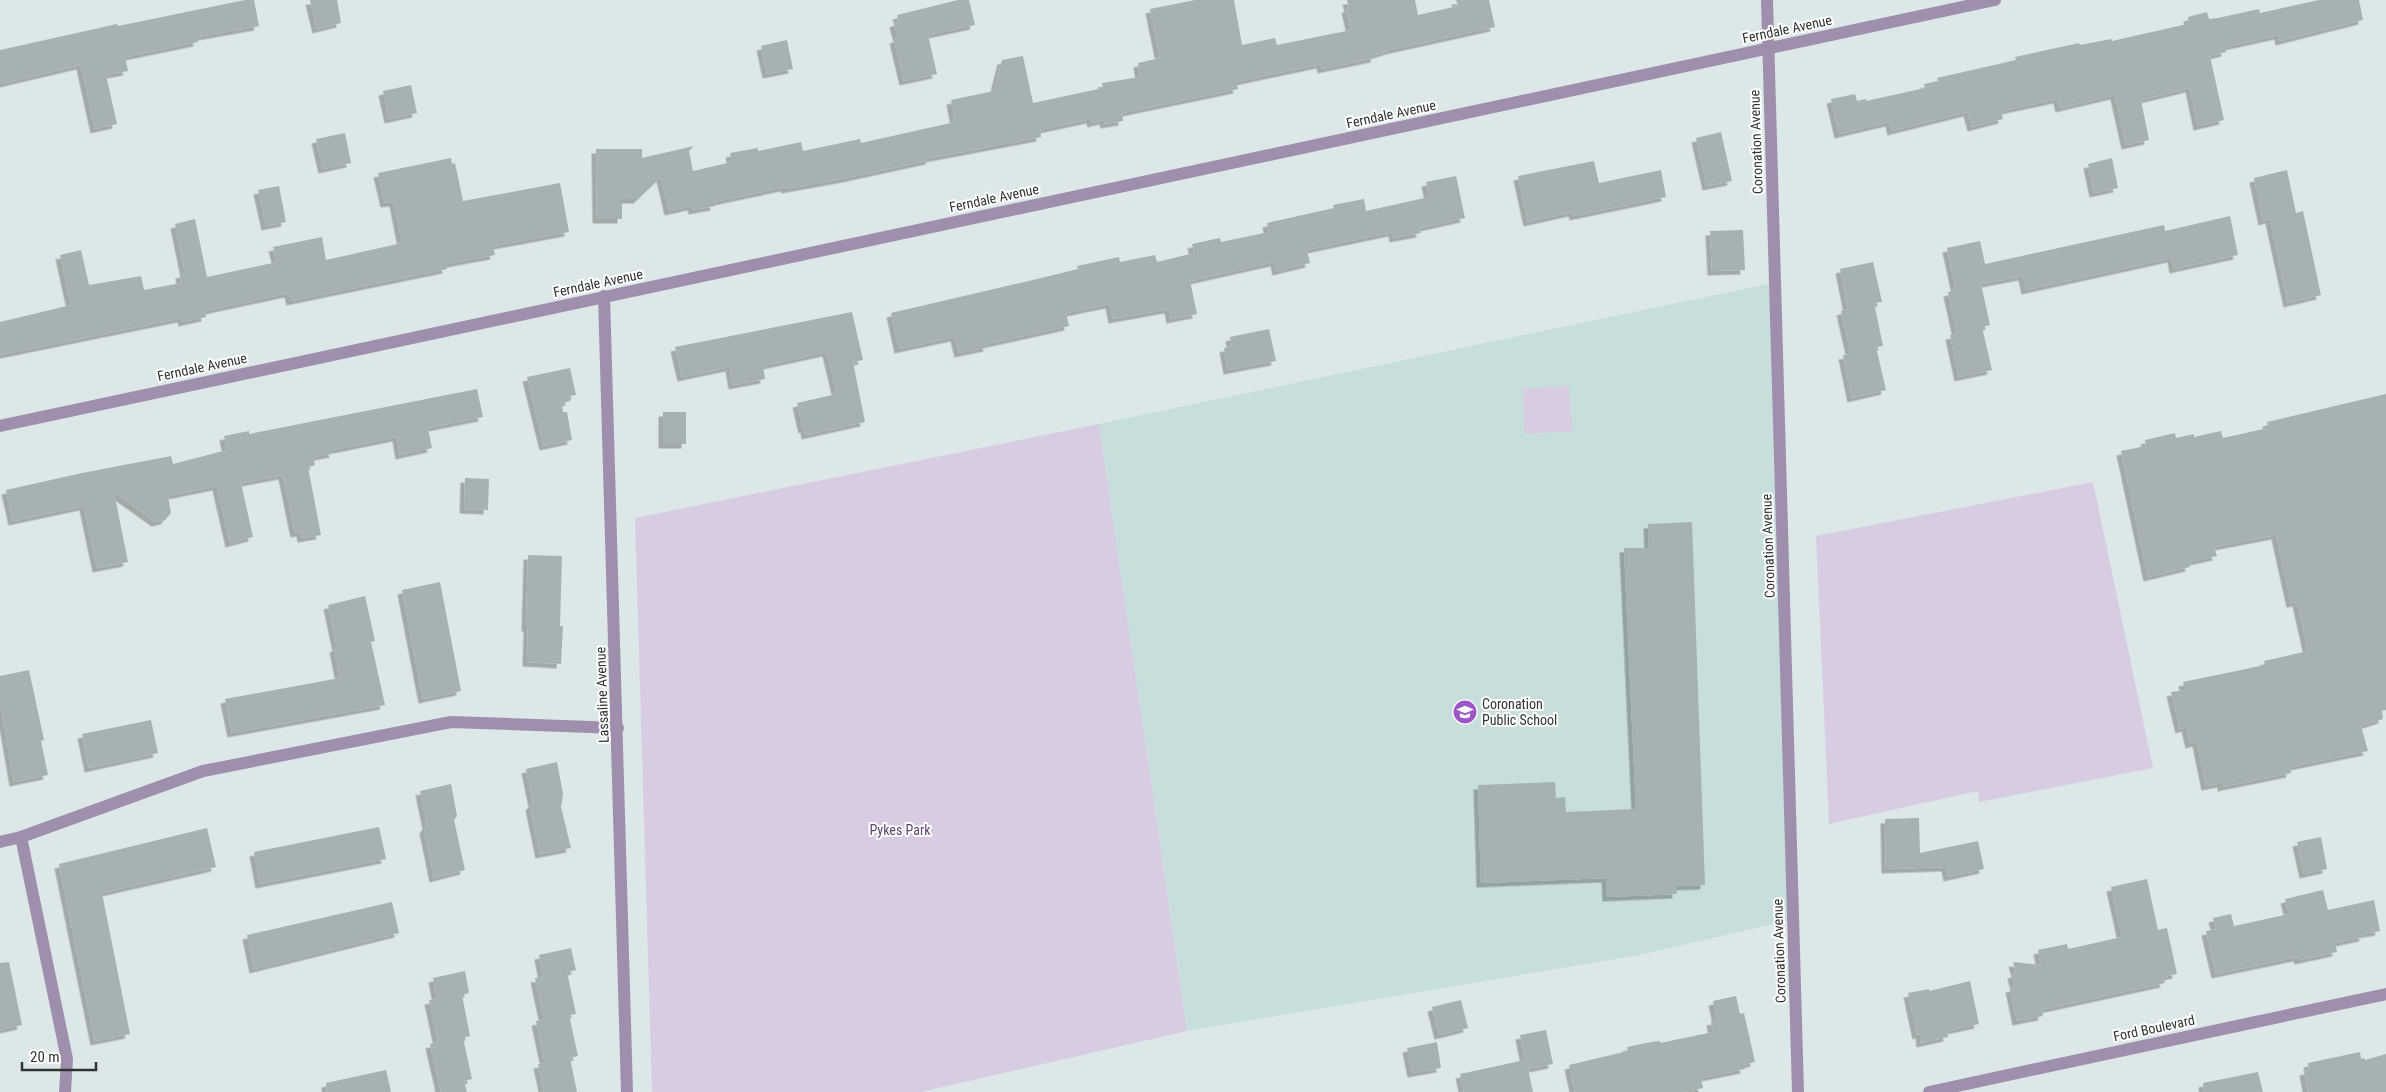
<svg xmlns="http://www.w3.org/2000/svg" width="2386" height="1092" viewBox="0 0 2386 1092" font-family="'Roboto Condensed',sans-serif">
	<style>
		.built { fill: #c7dedc }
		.green { fill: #d8cce2 }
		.building { fill: #a5b2b1; filter: url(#shadow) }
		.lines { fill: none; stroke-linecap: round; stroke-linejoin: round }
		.street { stroke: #a08fac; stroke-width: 12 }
		.labels { text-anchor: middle; stroke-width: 4; stroke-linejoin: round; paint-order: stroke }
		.street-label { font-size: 14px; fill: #2e3333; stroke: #fff }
		.poi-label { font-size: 14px; fill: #2e3333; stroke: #fff; text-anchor: start }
		.park-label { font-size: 14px; fill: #5e466f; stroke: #fff }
	</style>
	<defs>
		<filter id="shadow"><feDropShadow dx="-4.5" dy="4.5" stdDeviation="0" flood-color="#0004"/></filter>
	</defs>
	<rect width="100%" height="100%" fill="#dbe8e7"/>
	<path class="built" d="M 1782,281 L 1777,309 L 1795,919 L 1639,955 L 1187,1031 L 1099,424 Z"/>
	<g class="green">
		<path d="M 1569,386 L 1572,431 L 1525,434 L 1523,389 Z"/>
		<path d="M 1099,424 L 1187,1031 L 921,1092 L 652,1092 L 635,518 Z"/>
		<path d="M 2093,482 L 2153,768 L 1979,802 L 1978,791 L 1829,824 L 1816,536 Z"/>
	</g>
	<g class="building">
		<path d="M 245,0 L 254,0 L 259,26 L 197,37 L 198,42 L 125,57 L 128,71 L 106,75 L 117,124 L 95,129 L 81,65 L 0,84 L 0,50 L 117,24 L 118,26 Z"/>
		<path d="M 310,0 L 337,0 L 341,23 L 317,29 Z"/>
		<path d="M 958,0 L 969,0 L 975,25 L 928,35 L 937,74 L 904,81 L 894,39 L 898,38 L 894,23 L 899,21 L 897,15 Z"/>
		<path d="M 1195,0 L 1234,0 L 1242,45 L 1275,38 L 1277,45 L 1351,30 L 1346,8 L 1349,8 L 1347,0 L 1415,0 L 1418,15 L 1458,6 L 1456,0 L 1489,0 L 1495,27 L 1390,50 L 1375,55 L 1375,58 L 1322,69 L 1321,64 L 1236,82 L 1238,89 L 1122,113 L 1123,121 L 1105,124 L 1104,120 L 1092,123 L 1091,119 L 1040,130 L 1041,137 L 930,158 L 930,160 L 847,178 L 786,189 L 785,187 L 714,202 L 715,206 L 693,210 L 692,206 L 669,211 L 661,177 L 638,199 L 622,199 L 622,219 L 597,219 L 596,149 L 642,149 L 642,158 L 694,146 L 689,151 L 693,171 L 732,162 L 730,153 L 758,148 L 758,151 L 801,142 L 803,151 L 860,139 L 861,143 L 955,122 L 951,100 L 994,91 L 1002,60 L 1023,56 L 1033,103 L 1103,88 L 1102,83 L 1140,77 L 1138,63 L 1160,58 L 1150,9 Z"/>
		<path d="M 2319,0 L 2359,0 L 2363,20 L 2280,41 L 2279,35 L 2225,47 L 2226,52 L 2210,56 L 2224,120 L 2198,126 L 2190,88 L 2141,100 L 2149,140 L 2126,145 L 2115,95 L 2060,108 L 2058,99 L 2001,111 L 2003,119 L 1972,127 L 1968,112 L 1892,131 L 1890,122 L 1839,134 L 1831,99 L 1855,94 L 1857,101 L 1866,99 L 1866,101 L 1925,88 L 1924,84 L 1938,81 L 1937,78 L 2016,60 L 2015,57 L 2079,43 L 2080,45 L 2111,39 L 2112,41 L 2183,25 L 2189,23 L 2188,17 L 2207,12 L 2209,19 L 2218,18 L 2259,9 L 2260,13 Z"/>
		<path d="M 787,40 L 793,69 L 767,74 L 761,46 Z"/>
		<path d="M 411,85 L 417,113 L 389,119 L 383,91 Z"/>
		<path d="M 1721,132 L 1732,181 L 1707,186 L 1696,138 Z"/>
		<path d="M 345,133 L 351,163 L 323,169 L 316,139 Z"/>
		<path d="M 451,158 L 452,164 L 455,163 L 463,201 L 560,183 L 569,232 L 493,246 L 495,255 L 446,264 L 447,269 L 291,301 L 289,293 L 205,311 L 206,317 L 183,322 L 182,318 L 0,355 L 0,322 L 71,305 L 60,255 L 81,250 L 89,285 L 141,276 L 144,290 L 181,283 L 180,274 L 185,273 L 175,224 L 195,219 L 207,277 L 277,262 L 273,247 L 322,237 L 326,260 L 402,243 L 394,202 L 385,203 L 378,173 Z"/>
		<path d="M 2112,158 L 2118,188 L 2094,193 L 2088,164 Z"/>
		<path d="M 1594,161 L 1599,183 L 1661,170 L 1666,197 L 1574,216 L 1573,212 L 1528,222 L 1518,176 Z"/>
		<path d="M 2287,170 L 2296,213 L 2303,211 L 2321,295 L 2288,303 L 2270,219 L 2263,221 L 2254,178 Z"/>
		<path d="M 1456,176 L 1465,218 L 1420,228 L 1421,233 L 1394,238 L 1393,232 L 1307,250 L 1310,263 L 1277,271 L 1275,262 L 1190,281 L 1197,314 L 1171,319 L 1169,309 L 1113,319 L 1110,304 L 1066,313 L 1069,326 L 987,344 L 988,347 L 959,353 L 955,337 L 899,349 L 891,313 L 1037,279 L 1078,269 L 1077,266 L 1119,257 L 1120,262 L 1155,255 L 1157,262 L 1194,253 L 1192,244 L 1220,238 L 1221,242 L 1269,232 L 1267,223 L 1334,208 L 1333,205 L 1364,199 L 1366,211 L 1429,197 L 1426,182 Z"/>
		<path d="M 279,186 L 286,222 L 266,226 L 258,190 Z"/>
		<path d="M 2230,216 L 2238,255 L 2174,269 L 2172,258 L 2026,290 L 2023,276 L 1981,284 L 1990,325 L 1982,327 L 1992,370 L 1959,377 L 1950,335 L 1957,334 L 1948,292 L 1956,290 L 1947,248 L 1980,241 L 1985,264 L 2164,225 L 2165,231 Z"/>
		<path d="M 1743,230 L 1745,270 L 1712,271 L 1710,231 Z"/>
		<path d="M 1873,262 L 1882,302 L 1874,303 L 1883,346 L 1876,347 L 1886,390 L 1852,398 L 1843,355 L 1851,354 L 1841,311 L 1848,309 L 1840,269 Z"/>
		<path d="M 852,312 L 863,360 L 853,362 L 865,422 L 806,435 L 805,428 L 803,429 L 797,403 L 837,394 L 827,352 L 763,366 L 765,379 L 733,385 L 730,367 L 682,377 L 675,347 Z"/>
		<path d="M 1269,329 L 1276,361 L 1228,370 L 1224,348 L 1232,346 L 1230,337 Z"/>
		<path d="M 570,368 L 576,395 L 569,396 L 570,401 L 562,403 L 563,412 L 567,412 L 572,440 L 544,446 L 527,377 Z"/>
		<path d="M 477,389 L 483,417 L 428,428 L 432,448 L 400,455 L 397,437 L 333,450 L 334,453 L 313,457 L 315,465 L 308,467 L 321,535 L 302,538 L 301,532 L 295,533 L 283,475 L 241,483 L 253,537 L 230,543 L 217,486 L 168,496 L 171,513 L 165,520 L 156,522 L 114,492 L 128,562 L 97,568 L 84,506 L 13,521 L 6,490 L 82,473 L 171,456 L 173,464 L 227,450 L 224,436 L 249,431 L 249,434 Z"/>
		<path d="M 2386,394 L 2386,710 L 2382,711 L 2383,719 L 2361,726 L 2368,751 L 2290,767 L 2291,773 L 2222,787 L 2222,783 L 2206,786 L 2197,742 L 2190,744 L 2186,727 L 2180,729 L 2171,692 L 2185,690 L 2183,682 L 2265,665 L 2264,661 L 2308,651 L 2297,602 L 2291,603 L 2276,535 L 2214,547 L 2217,556 L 2189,562 L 2190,567 L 2148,577 L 2121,451 L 2146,446 L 2145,440 L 2175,433 L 2176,438 L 2194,434 L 2194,437 L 2221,431 L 2223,438 L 2268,428 L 2267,422 Z"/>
		<rect x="663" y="412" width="23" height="32"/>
		<path d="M 465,478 L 489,479 L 488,510 L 464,509 Z"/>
		<path d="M 1692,522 L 1705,885 L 1676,886 L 1677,894 L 1607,897 L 1606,878 L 1481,883 L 1478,785 L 1555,782 L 1556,798 L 1565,797 L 1566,812 L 1636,809 L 1624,548 L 1649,548 L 1648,524 Z"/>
		<path d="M 528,555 L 562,556 L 560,626 L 563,626 L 561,664 L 527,662 L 528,627 L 526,627 Z"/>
		<path d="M 440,582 L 461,691 L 423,699 L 402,590 Z"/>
		<path d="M 365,596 L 375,641 L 371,642 L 385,705 L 232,733 L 225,699 L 340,678 L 334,648 L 337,647 L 328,605 Z"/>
		<path d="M 29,670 L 44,740 L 41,741 L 48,775 L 14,782 L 0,700 L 0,676 Z"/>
		<path d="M 151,720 L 158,753 L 89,768 L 82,734 Z"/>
		<path d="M 557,762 L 563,794 L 561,807 L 571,848 L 540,854 L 530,806 L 533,803 L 526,769 Z"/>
		<path d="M 451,784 L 457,816 L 454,820 L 465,870 L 434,878 L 424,829 L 427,825 L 420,791 Z"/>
		<path d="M 1919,818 L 1920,853 L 1978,841 L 1984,869 L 1948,877 L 1946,867 L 1886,869 L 1885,819 Z"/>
		<path d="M 379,827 L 386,859 L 260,884 L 254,852 Z"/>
		<path d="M 207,828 L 216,867 L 102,893 L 130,1034 L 95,1041 L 59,864 Z"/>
		<path d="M 2321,837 L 2327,869 L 2304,874 L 2297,842 Z"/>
		<path d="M 2147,879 L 2158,930 L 2167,928 L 2177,974 L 2163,977 L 2165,983 L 2045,1009 L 2042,1011 L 2043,1016 L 2017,1021 L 2010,988 L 2015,987 L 2012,974 L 2016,973 L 2013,962 L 2041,965 L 2038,950 L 2067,944 L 2068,949 L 2122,937 L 2111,887 Z"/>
		<path d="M 2323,890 L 2328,910 L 2374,900 L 2380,931 L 2363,934 L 2364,937 L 2335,943 L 2337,952 L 2299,960 L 2298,957 L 2216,974 L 2206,931 L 2216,929 L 2213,918 L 2231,914 L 2234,926 L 2289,914 L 2285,899 Z"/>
		<path d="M 392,902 L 399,933 L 254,969 L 247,935 Z"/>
		<path d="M 571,948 L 576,970 L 567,972 L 576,1014 L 569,1015 L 578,1056 L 570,1058 L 577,1092 L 544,1092 L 538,1064 L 545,1063 L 536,1021 L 544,1020 L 535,978 L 543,977 L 539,955 Z"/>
		<path d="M 9,962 L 22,1025 L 0,1030 L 0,963 Z"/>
		<path d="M 465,971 L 469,993 L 462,995 L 470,1036 L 463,1038 L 472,1079 L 464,1081 L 467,1092 L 441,1092 L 430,1044 L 438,1042 L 429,1000 L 437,999 L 433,978 Z"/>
		<path d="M 1970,981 L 1979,1024 L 1947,1031 L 1948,1037 L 1921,1043 L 1920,1034 L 1917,1035 L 1908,993 L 1929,989 L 1929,991 Z"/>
		<path d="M 1736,996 L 1740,1014 L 1744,1013 L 1755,1062 L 1744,1065 L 1745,1069 L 1701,1078 L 1703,1088 L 1684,1092 L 1575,1092 L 1569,1065 L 1628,1051 L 1627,1047 L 1651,1042 L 1660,1041 L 1660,1043 L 1713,1032 L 1711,1021 L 1717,1020 L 1713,1001 Z"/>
		<path d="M 1461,1000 L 1468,1028 L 1439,1035 L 1432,1007 Z"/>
		<path d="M 1546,1030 L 1553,1064 L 1528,1069 L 1533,1092 L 1464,1092 L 1460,1074 L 1525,1060 L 1520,1035 Z"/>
		<path d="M 1437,1042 L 1441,1068 L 1412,1073 L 1407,1048 Z"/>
		<path d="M 2360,1052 L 2361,1059 L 2364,1058 L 2365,1060 L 2386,1054 L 2386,1092 L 2308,1092 L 2304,1071 L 2309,1070 L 2308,1063 Z"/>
		<path d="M 386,1070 L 391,1092 L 327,1092 L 326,1083 Z"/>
		<path d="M 2258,1072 L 2263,1092 L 2204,1092 L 2203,1083 Z"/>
	</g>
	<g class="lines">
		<g class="street">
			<path d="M 1767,0 L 1798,1092"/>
			<path d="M 604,296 L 627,1092"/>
			<path d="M 0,426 L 1995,0"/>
			<path d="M 21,837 L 67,1059 L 65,1092"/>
			<path d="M 0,842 L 21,837 L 203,771 L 451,722 L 618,728"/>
			<path d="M 1929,1092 L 2386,994"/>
		</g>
	</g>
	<defs>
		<symbol id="school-disc" viewBox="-11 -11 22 22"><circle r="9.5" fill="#9e55c8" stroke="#fff"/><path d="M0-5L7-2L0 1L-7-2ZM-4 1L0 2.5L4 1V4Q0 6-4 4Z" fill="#fff"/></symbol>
	</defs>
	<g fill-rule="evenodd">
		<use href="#school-disc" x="1451" y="698" width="28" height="28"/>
	</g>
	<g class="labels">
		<g class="street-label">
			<text transform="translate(1787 29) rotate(-12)" y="5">Ferndale Avenue</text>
			<text transform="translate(1391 114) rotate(-12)" y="5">Ferndale Avenue</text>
			<text transform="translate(1756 142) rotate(-92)" y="5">Coronation Avenue</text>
			<text transform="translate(994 198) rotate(-12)" y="5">Ferndale Avenue</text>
			<text transform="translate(598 283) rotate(-12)" y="5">Ferndale Avenue</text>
			<text transform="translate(202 367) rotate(-12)" y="5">Ferndale Avenue</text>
			<text transform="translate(1768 546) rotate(-92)" y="5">Coronation Avenue</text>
			<text transform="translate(602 695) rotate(-92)" y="5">Lassaline Avenue</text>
			<text transform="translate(1779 951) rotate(-92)" y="5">Coronation Avenue</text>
			<text transform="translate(2154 1028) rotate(-12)" y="5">Ford Boulevard</text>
		</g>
		<g class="poi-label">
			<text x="1482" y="709">Coronation<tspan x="1482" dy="16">Public School</tspan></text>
		</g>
		<g class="park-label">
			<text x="900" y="835">Pykes Park</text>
		</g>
	</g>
	<path d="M22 1062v8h74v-8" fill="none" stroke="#2e3333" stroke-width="2.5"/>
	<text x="30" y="1062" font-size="15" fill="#2e3333" stroke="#ffffff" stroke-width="4" paint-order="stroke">20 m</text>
</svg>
